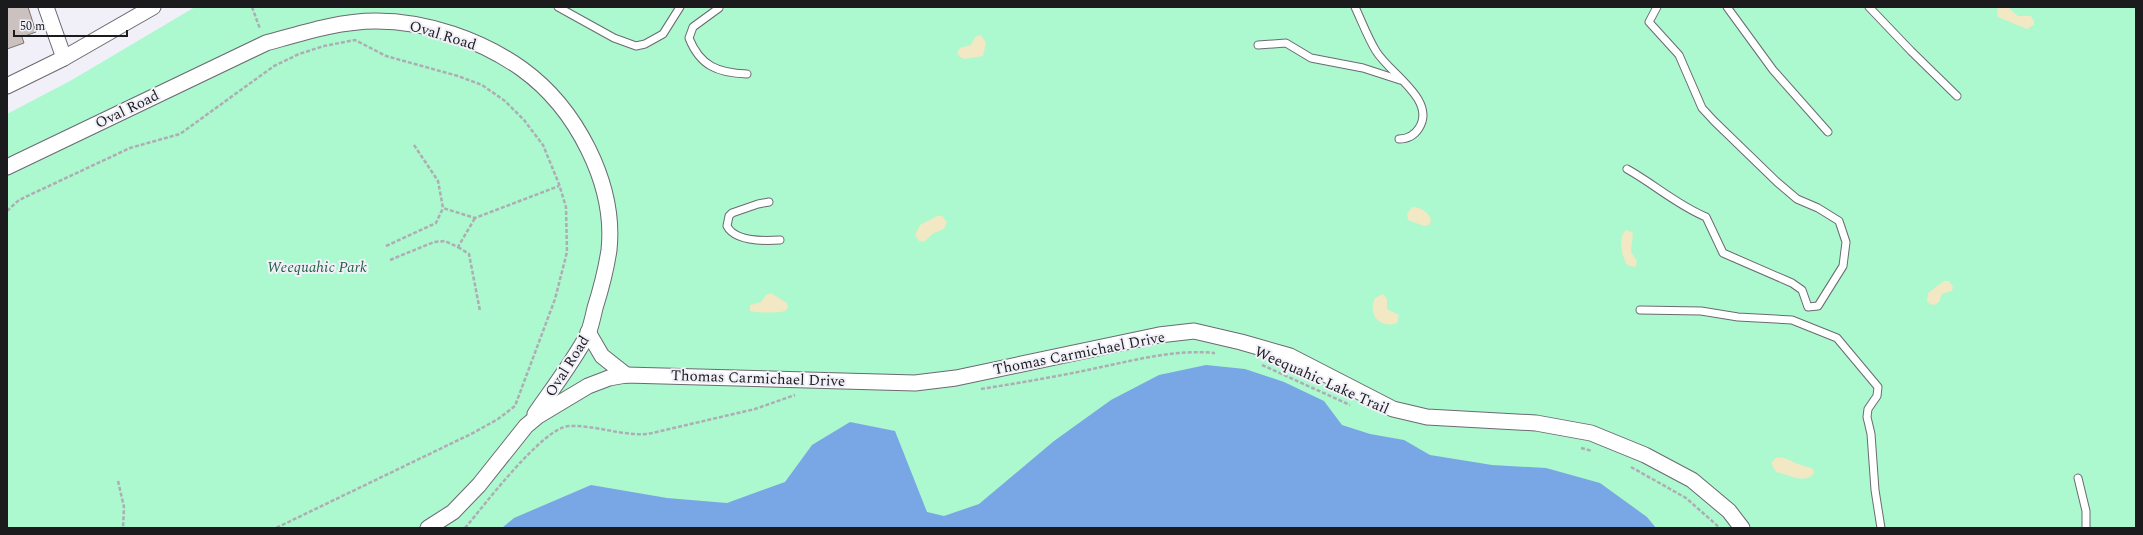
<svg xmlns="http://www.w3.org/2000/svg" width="2143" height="535" viewBox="0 0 2143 535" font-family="Spectral,serif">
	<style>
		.green { fill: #acf8cf }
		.sand { fill: #f2e8c3 }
		.water { fill: #79a6e4 }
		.building { fill: #cbc1be; stroke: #7d7472 }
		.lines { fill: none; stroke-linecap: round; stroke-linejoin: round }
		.service-casing { stroke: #6b6a72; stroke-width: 9 }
		.minor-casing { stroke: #6b6a72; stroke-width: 17 }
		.path { stroke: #aeadb4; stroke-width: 2.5; stroke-dasharray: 4 2; stroke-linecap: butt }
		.service { stroke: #fff; stroke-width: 7 }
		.minor { stroke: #fff; stroke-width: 15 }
		.labels { text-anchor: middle; stroke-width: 4; stroke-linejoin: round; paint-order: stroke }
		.street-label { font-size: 15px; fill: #1b1b1e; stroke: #f1f0f9 }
		.park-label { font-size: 15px; font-style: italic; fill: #246346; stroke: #f1f0f9 }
	</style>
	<rect width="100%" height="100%" fill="#f1f0f9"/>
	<path class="green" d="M 195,7 L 2136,7 L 2136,528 L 7,528 L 7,114 L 70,81 Z"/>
	<g class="sand">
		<path d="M 2000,7 L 2009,8 L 2018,16 L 2031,16 L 2034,21 L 2034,25 L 2027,29 L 1998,17 L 1997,9 Z"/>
		<path d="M 981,35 L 986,43 L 983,56 L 964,59 L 960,57 L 957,53 L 960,48 L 971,45 L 975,37 Z"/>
		<path d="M 1412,207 C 1421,207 1430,213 1431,221 L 1429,225 L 1424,226 L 1408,220 L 1407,214 Z"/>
		<path d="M 937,216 L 942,216 L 947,222 L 944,229 L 934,233 L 924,242 L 919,241 L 915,235 L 920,225 Z"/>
		<path d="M 1626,230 L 1633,233 L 1631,252 L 1637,261 L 1636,266 L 1634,267 L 1627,265 C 1622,256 1617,238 1626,230 Z"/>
		<path d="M 1944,281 L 1949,281 L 1953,287 L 1952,291 L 1942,294 L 1939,302 L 1934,305 L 1930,304 L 1927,301 L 1928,293 Z"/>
		<path d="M 771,293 L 787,303 L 788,307 L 785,311 C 780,313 755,313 750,311 L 750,305 L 761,302 L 766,295 Z"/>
		<path d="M 1383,294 L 1387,299 L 1387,309 L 1399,315 L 1397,323 C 1388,327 1374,323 1373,310 C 1372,307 1374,301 1375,298 Z"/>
		<path d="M 1776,458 C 1785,456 1791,462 1798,464 C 1803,466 1808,466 1813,469 L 1814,473 C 1806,485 1788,474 1776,472 L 1771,463 Z"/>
	</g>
	<path class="water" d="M 1206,365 L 1245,369 L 1284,382 L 1324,401 L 1342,425 L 1370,434 L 1404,440 L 1430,455 L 1492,465 L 1546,468 L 1600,483 L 1647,517 L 1656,528 L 502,528 L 514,518 L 591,485 L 667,498 L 727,503 L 785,482 L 812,445 L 850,422 L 895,431 L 927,512 L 944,516 L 979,504 L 1054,441 L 1111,400 L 1159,375 Z"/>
	<path class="building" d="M 7,7 L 28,7 L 36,32 L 22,37 L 24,43 L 7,49 Z"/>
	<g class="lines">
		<defs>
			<g id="service">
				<path d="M 558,7 L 614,38 L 636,46 L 645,44 L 663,34 L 680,7"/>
				<path d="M 1355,7 C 1362,22 1368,38 1376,51 C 1389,73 1437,100 1419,128 C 1414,136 1408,139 1399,139"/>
				<path d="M 1727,7 L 1773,70 L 1828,132"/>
				<path d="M 1869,7 L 1911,51 L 1957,96"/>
				<path d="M 719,8 L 693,27 L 689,38 C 700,66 718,73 747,74"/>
				<path d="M 1258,45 L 1286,43 L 1311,58 L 1363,68 L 1400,80"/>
				<path d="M 1627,169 C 1654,184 1677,205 1706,217 L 1723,253 L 1792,283 L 1802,290 L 1808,307 L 1818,306 L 1843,266 L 1846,242 L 1839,221 L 1818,208 L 1797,199 L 1777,182 L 1714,121 L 1702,108 L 1679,55 L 1649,22 L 1657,7"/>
				<path d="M 769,202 L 758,204 L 732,213 L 729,216 L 727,226 C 735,242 765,241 780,240"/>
				<path d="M 1640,310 L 1701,311 L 1738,317 L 1792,320 L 1837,338 L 1878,387 L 1877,396 L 1868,409 L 1867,417 L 1871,434 L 1875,490 L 1881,528"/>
				<path d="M 2078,478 L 2086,511 L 2086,528"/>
			</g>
			<g id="minor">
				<path d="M 46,7 L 64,58"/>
				<path d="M 7,86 L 64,58 L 153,7"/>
				<path d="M 7,167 L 266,43 C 302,33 339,21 376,21 C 427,21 481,40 522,69 C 576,108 616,184 609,250 C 606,270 601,289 595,308 C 593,317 591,326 588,334 C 573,362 553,388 535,414"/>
				<path d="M 588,332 L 602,356 L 626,375"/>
				<path d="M 428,528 L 453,512 L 479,485 L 526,426 L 538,416 L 588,386 L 609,378 L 626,375 L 915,383 L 956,378 L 1159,335 L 1194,331 L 1241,342 L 1290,356 L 1393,409 L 1427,417 L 1536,423 L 1591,433 L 1645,455 L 1692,480 L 1729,511 L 1742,528"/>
			</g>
		</defs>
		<use href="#service" class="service-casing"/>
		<use href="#minor" class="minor-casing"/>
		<g class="path">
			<path d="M 252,7 L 260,29"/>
			<path d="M 414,145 L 438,181 L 443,208 L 475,218 L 559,186"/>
			<path d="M 7,211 L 19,200 L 130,148 L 180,134 L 274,66 L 299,54 L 324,46 L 355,40 L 386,56 L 458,76 L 482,85 L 505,101 L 524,120 L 543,145 L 559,184 L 566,207 L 567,252 L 555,299 L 515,406 L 498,419 L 473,433 L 276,528"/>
			<path d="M 386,246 L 436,223 L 443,208"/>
			<path d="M 458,247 L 469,254 L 480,311"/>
			<path d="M 390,260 L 434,242 L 445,241 L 458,247 L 475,218"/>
			<path d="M 1262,365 L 1350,405"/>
			<path d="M 981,389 C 1018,383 1055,377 1092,369 C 1131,361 1174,349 1215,353"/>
			<path d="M 1581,448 L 1592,451"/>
			<path d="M 1631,467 L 1686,498 L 1720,528"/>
			<path d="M 118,481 L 124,507 L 123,528"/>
			<path d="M 465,528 C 483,507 543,427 569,426 C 596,425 621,436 648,434 L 755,409 L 795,395"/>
		</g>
		<use href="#service" class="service"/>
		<use href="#minor" class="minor"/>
	</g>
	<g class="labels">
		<g class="street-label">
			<text transform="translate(443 35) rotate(17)" y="5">Oval Road</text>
			<text transform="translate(127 109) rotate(-26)" y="5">Oval Road</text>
			<text transform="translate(1079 353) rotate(-11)" y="5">Thomas Carmichael Drive</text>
			<text transform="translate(567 366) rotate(-58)" y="5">Oval Road</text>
			<text transform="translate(758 378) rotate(2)" y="5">Thomas Carmichael Drive</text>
			<text transform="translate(1322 380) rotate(24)" y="5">Weequahic Lake Trail</text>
		</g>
		<g class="park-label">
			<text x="317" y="272">Weequahic Park</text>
		</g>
	</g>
	<rect width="2143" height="535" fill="none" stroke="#1b1b1e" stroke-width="16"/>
	<path d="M14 30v6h113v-6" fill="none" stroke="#1b1b1e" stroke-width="2"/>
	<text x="20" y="30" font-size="12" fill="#1b1b1e" stroke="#f1f0f9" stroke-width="3" paint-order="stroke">50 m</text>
</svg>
